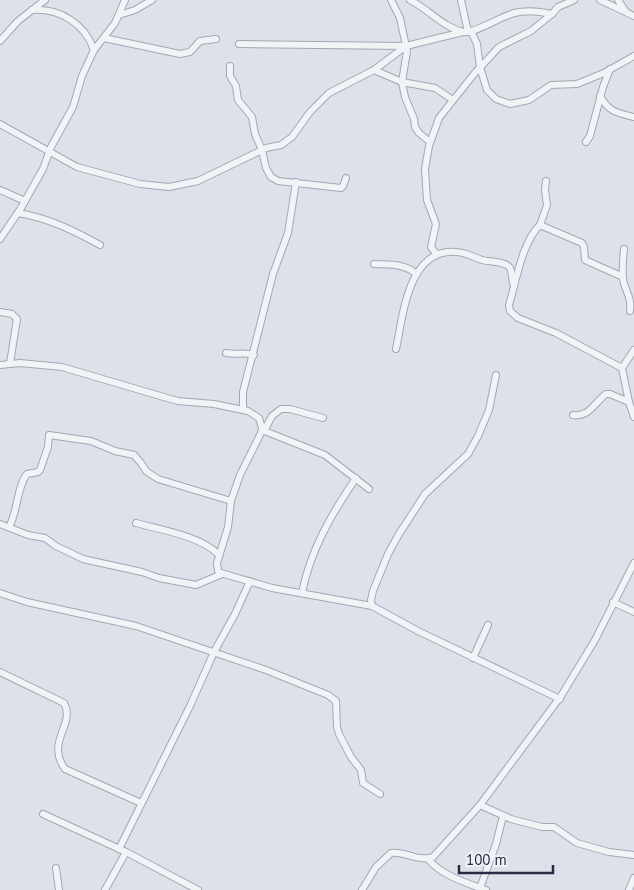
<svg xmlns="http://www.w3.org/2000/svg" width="634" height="890" viewBox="0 0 634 890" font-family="'PT Sans',sans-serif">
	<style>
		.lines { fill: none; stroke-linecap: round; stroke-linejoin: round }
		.minor-casing { stroke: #a3a7b4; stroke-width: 8 }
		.minor { stroke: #f1f3f7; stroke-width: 6 }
	</style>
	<rect width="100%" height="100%" fill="#dee1e9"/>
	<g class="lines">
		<defs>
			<g id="minor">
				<path d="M 391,0 L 400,18 L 407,51 L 402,82 L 405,97 L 414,119 L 415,127 L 419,133 L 430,142"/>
				<path d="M 410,0 C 428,9 443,27 463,32 C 474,34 502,16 514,13 C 526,10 539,11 552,14 L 558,7 L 574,0"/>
				<path d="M 461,0 L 468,32"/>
				<path d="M 600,0 L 634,16"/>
				<path d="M 618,0 L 626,12"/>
				<path d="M 32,10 C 60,8 85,24 94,50"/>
				<path d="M 119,15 L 135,10 L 152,0"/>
				<path d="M 471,31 L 477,44 L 480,67 L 487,90 L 496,99 L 510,104 L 529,100 L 551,85 L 577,84 L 604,73 L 634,56"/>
				<path d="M 104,38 L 180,54 L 190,52 L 200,41 L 216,39"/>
				<path d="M 0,41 L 18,21 L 45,0"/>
				<path d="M 239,44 L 406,46"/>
				<path d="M 230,66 L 230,76 L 236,86 L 238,100 L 252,117 L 255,134 L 262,150 L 266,168 L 271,177 L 278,181 L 341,188 L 343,186 L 346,178"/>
				<path d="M 374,70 L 402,82 L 435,88 L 453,100"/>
				<path d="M 600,96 C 609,112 617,113 634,117"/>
				<path d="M 0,124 L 77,167 L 140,184 L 169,187 L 198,181 L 266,148 L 281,145 L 292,137 L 310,112 L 329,93 L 374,70 L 406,46 L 463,32"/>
				<path d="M 586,142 L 590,136 L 603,87 L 610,69"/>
				<path d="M 0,190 L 25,201"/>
				<path d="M 18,213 C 48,218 73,230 100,245"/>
				<path d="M 540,225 L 547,205 L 545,190 L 546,181"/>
				<path d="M 0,239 L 21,208 L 43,169 L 51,147 L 73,107 L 82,76 L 94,50 L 115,23 L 125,0"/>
				<path d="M 624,249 C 623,259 622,270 623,279 C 625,292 632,296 630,311"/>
				<path d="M 437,255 L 431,247 L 436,224 L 427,200 L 425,169 L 429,146 L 439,118 L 474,74 L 499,47 L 531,31 L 552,14"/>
				<path d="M 374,264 C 388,265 405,263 416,274"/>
				<path d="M 623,277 L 585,260 L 584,247 L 582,243 L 540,225 C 522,242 516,282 509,305 L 510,311 L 518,318 L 556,333 L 622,368 L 629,402 L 634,417"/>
				<path d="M 0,312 L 12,314 L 17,319 L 10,363"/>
				<path d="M 396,349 C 403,316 408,248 456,252 C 465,252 473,257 482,260 C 489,262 506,261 510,268 C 512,272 512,279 513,283"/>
				<path d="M 226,353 C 236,355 244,352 254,355"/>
				<path d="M 0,365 L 20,363 L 62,367 L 167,398 L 178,401 L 214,404 L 248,411 L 259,418 L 262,428 L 261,433 L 240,475 L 231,501 L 228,527 L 217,563 L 218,571 L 221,573 L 272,588 L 372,606 L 418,631 L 560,699"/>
				<path d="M 622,368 L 634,350"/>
				<path d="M 243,410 L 243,392 L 273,274 L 288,233 L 296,182"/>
				<path d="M 573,415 C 590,417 594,403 606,394 L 610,394 L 629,402"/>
				<path d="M 262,430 L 325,455 L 369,489"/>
				<path d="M 264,431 L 272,416 L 281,409 L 290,409 L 323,418"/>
				<path d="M 136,523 C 161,530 201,536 219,555"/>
				<path d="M 0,524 L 28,535 L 45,538 L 56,546 L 83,559 L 142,572 L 159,578 L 196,585 L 222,574"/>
				<path d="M 9,527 C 18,511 17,486 27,474 L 38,472 L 40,470 L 48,447 L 49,435 L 91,441 L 115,451 L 134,455 L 141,463 L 146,471 L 158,479 L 231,501"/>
				<path d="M 0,593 L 27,602 L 136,626 L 266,670 L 328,695 L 336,701 L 337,727 L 339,734 L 351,757 L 361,770 L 363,783 L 380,794"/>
				<path d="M 302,593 C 310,551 332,513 356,478"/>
				<path d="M 613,602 L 634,612"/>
				<path d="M 372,606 L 371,600 L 373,591 L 388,554 L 399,534 L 425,494 L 468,454 L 478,436 L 489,410 L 496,375"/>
				<path d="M 473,658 L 488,625"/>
				<path d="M 0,672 L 64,703 C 76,725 45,741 65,769 L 141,803"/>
				<path d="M 480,805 L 511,819 L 542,827 L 554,827 L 577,843 L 609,852 L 634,855"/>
				<path d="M 43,814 L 126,852 L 198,890"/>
				<path d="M 119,849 L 190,706 L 214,652 L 235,614 L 250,581"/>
				<path d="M 428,859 C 441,875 466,883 486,890"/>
				<path d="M 56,868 L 59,890"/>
				<path d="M 480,888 L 496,844 L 503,816"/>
				<path d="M 105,890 L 126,852"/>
				<path d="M 362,890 L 376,867 L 391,853 C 405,851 419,862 433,857 L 480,805 L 561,696 L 595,640 L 634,563"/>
				<path d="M 629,890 L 634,878"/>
			</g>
		</defs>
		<use href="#minor" class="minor-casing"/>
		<use href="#minor" class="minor"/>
	</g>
	<path d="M459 865v8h94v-8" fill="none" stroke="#262d42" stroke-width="2.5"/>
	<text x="466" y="865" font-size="15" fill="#262d42" stroke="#eef1f7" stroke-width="4" paint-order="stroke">100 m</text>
</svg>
